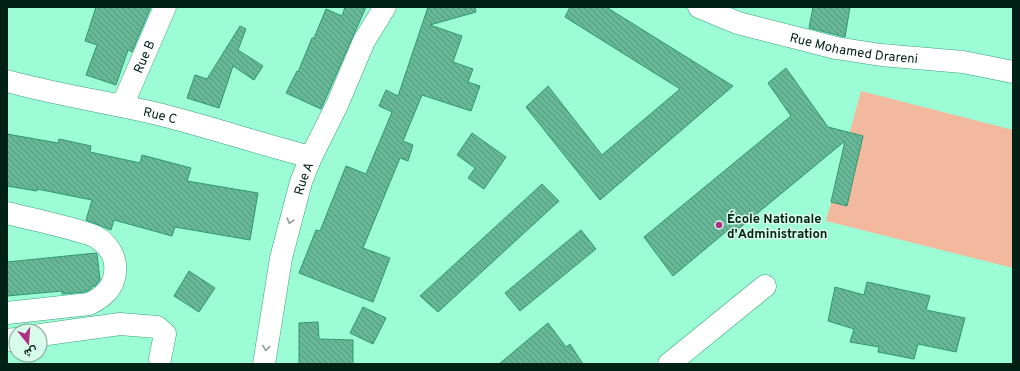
<svg xmlns="http://www.w3.org/2000/svg" width="1020" height="371" viewBox="0 0 1020 371" font-family="Overpass,Vazirmatn,sans-serif">
	<style>
		.garden { fill: #f3b99e }
		.building { fill: url(#building-back-hatch); stroke: #319774 }
		.lines { fill: none; stroke-linecap: round; stroke-linejoin: round }
		.minor-casing { stroke: #3da17d; stroke-width: 23 }
		.minor { stroke: #fff; stroke-width: 22 }
		.oneway { stroke: #8d9b96 }
		.poi-dot { fill: #af3181; stroke: #d8fceb; stroke-width: 1.5 }
		.labels { text-anchor: middle; stroke-width: 3; stroke-linejoin: round; paint-order: stroke }
		.street-label { font-size: 13px; fill: #022116; stroke: #d8fceb }
		.poi-label { font-size: 13px; font-weight: bold; fill: #022116; stroke: #d8fceb; text-anchor: start }
	</style>
	<defs>
		<pattern id="building-back-hatch" width="6" height="6" patternUnits="userSpaceOnUse"><rect width="6" height="6" fill="#67b898"/><path d="M-1 5l2 2M0 0l6 6M5-1l2 2" fill="none" stroke="#53957b"/></pattern>
	</defs>
	<rect width="100%" height="100%" fill="#9bfcd5"/>
	<path class="garden" d="M 861,91 L 1013,130 L 1013,268 L 826,221 Z"/>
	<g class="building">
		<path d="M 96,7 L 151,7 L 132,52 L 128,50 L 116,85 L 86,75 L 97,45 L 85,41 Z"/>
		<path d="M 345,7 L 366,7 L 321,109 L 286,93 L 297,71 L 298,72 L 312,38 L 314,38 L 326,9 L 342,16 Z"/>
		<path d="M 428,7 L 475,7 L 476,12 L 430,25 L 462,36 L 453,62 L 473,69 L 468,82 L 480,86 L 471,111 L 422,95 L 403,141 L 413,145 L 408,161 L 400,158 L 363,248 L 390,258 L 373,302 L 299,273 L 316,230 L 320,231 L 346,166 L 366,174 L 392,112 L 379,106 L 386,90 L 398,96 Z"/>
		<path d="M 570,7 L 606,7 L 733,86 L 600,200 L 526,107 L 548,86 L 602,155 L 680,89 L 565,17 Z"/>
		<path d="M 813,7 L 850,7 L 845,37 L 809,28 Z"/>
		<path d="M 240,26 L 246,29 L 238,50 L 263,66 L 254,80 L 233,66 L 219,108 L 187,98 L 195,75 L 207,79 Z"/>
		<path d="M 786,68 L 828,127 L 863,136 L 847,206 L 831,202 L 845,141 L 731,235 L 728,230 L 673,276 L 644,237 L 791,116 L 768,83 Z"/>
		<path d="M 472,133 L 506,157 L 484,189 L 468,178 L 475,168 L 457,155 Z"/>
		<path d="M 7,134 L 58,143 L 59,139 L 91,146 L 90,152 L 140,163 L 142,155 L 191,168 L 187,181 L 258,193 L 250,240 L 175,227 L 172,236 L 114,220 L 111,230 L 86,220 L 92,200 L 37,189 L 37,191 L 7,186 Z"/>
		<path d="M 542,184 L 559,201 L 438,312 L 420,296 Z"/>
		<path d="M 581,230 L 596,249 L 520,311 L 505,293 Z"/>
		<path d="M 96,253 L 97,254 L 100,280 L 95,286 L 91,287 L 91,289 L 85,292 L 62,294 L 62,291 L 7,296 L 7,262 Z"/>
		<path d="M 189,271 L 215,288 L 199,312 L 174,296 Z"/>
		<path d="M 867,282 L 930,296 L 926,310 L 965,318 L 956,352 L 918,344 L 914,359 L 878,352 L 879,347 L 850,342 L 854,329 L 828,321 L 835,287 L 864,295 Z"/>
		<path d="M 363,307 L 386,318 L 373,344 L 350,333 Z"/>
		<path d="M 318,322 L 319,339 L 353,340 L 353,364 L 299,364 L 299,323 Z"/>
		<path d="M 548,323 L 566,347 L 570,344 L 583,364 L 499,364 Z"/>
	</g>
	<g class="lines">
		<defs>
			<g id="minor">
				<path id="s1" d="M 699,7 L 738,23 L 836,48 L 881,55 L 963,62 L 1013,72"/>
				<path id="s2" d="M 7,81 C 57,95 108,102 158,114 C 210,127 260,144 311,157"/>
				<path id="s3" d="M 122,106 L 165,7"/>
				<path d="M 7,213 C 31,219 55,224 79,231 C 84,233 91,234 96,237 C 109,245 117,258 115,273 C 113,289 103,297 89,304 L 7,313"/>
				<path d="M 40,335 L 120,324 L 157,327 L 165,334 L 160,359"/>
				<path d="M 7,340 L 16,339"/>
				<path id="s4" d="M 264,364 L 281,258 L 301,182 L 311,157 L 337,105 L 364,41 L 385,7"/>
				<path d="M 669,364 L 765,286"/>
			</g>
		</defs>
		<use href="#minor" class="minor-casing"/>
		<use href="#minor" class="minor"/>
	</g>
	<defs><path id="oneway-chevron" d="M-2-3.5L2.5 0L-2 3.5" fill="none" stroke-width="1.6" stroke-linecap="round" stroke-linejoin="round"/></defs>
	<g class="oneway">
		<use href="#oneway-chevron" transform="translate(290 221) rotate(106)"/>
		<use href="#oneway-chevron" transform="translate(266 348) rotate(99)"/>
	</g>
	<circle class="poi-dot" cx="719" cy="225" r="4"/>
	<g class="labels">
		<g class="street-label">
			<text dy="5" stroke="none"><textPath href="#s1" startOffset="161">Rue Mohamed Drareni</textPath></text>
			<text dy="5" stroke="none"><textPath href="#s3" startOffset="54">Rue B</textPath></text>
			<text dy="5" stroke="none"><textPath href="#s2" startOffset="157">Rue C</textPath></text>
			<text dy="5" stroke="none"><textPath href="#s4" startOffset="190">Rue A</textPath></text>
		</g>
		<g class="poi-label">
			<text x="727" y="223">École Nationale<tspan x="727" dy="15">d'Administration</tspan></text>
		</g>
	</g>
	<rect width="1020" height="371" fill="none" stroke="#022116" stroke-width="16"/>
	<g transform="translate(28 343) rotate(163)"><circle r="19" fill="#d8fceb" stroke="#82a496"/>
	<path d="M0-3L7 15L0 10L-7 15Z" fill="#af3181"/>
	<text y="-6" font-size="11" font-weight="bold" text-anchor="middle" fill="#022116">ش</text>
	</g>
</svg>
